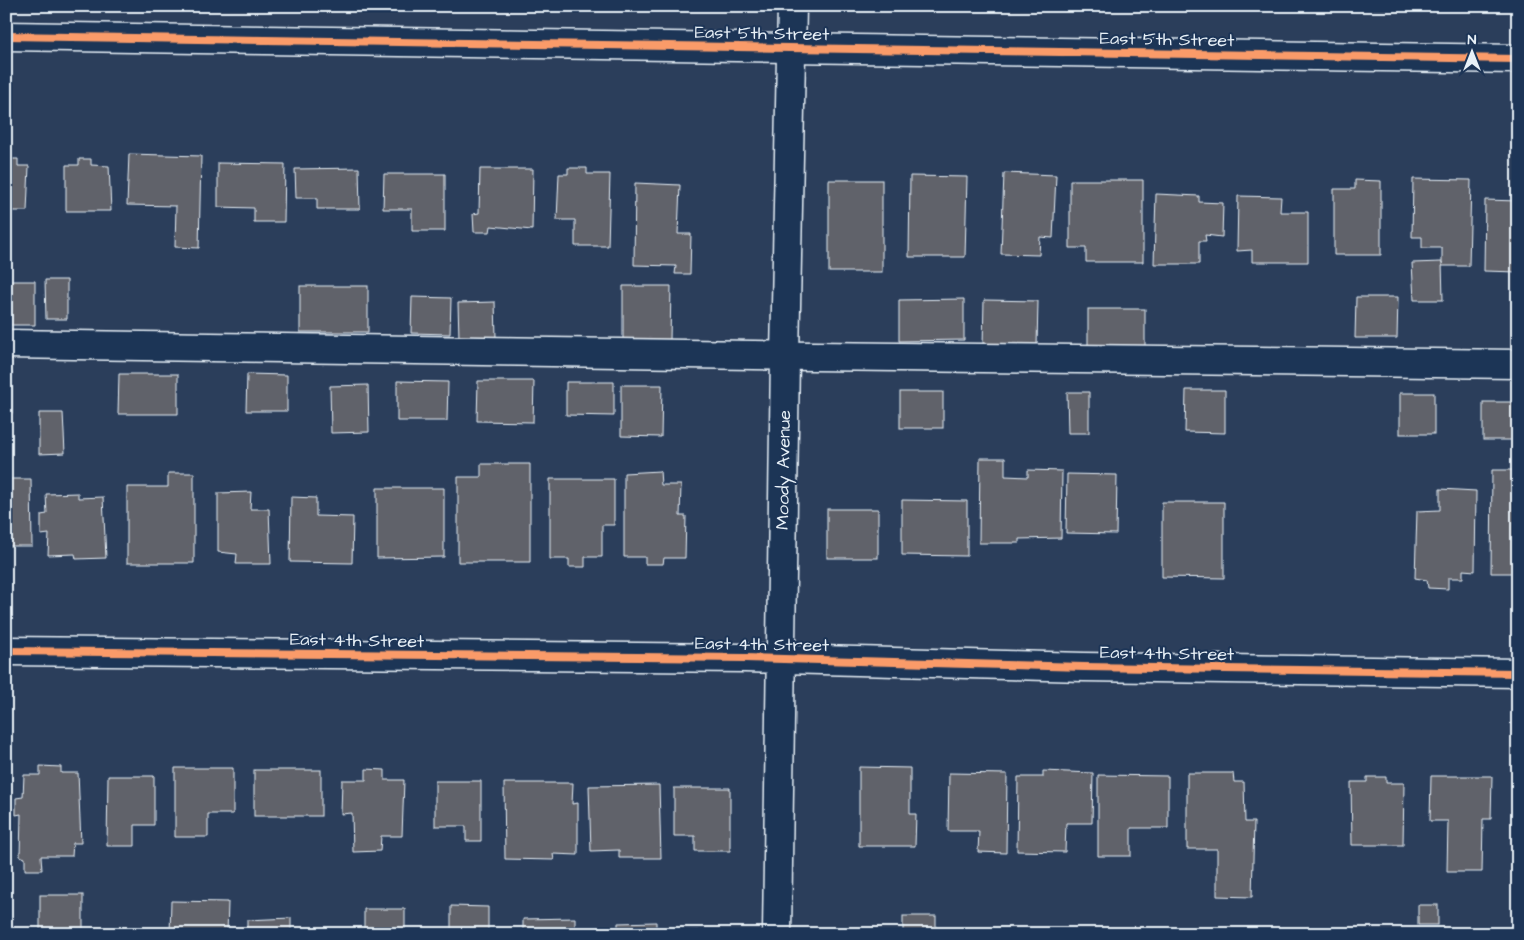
<svg xmlns="http://www.w3.org/2000/svg" width="1524" height="940" viewBox="0 0 1524 940" font-family="'Architects Daughter',sans-serif">
	<style>
		.green { fill: #55726f; stroke: #9eb2b4 }
		.building { fill: #61626b; stroke: #e8f1f8 }
		.lines { fill: none; stroke-linecap: round; stroke-linejoin: round }
		.minor-casing { stroke: #e8f1f8; stroke-width: 31 }
		.minor { stroke: #1d3557; stroke-width: 28 }
		.cycleway-casing { stroke: #1d3557; stroke-width: 11 }
		.cycleway { stroke: #fa9b69; stroke-width: 8 }
		.labels { text-anchor: middle; stroke-width: 4; stroke-linejoin: round; paint-order: stroke }
		.street-label { font-size: 18px; fill: #e8f1f8; stroke: #1d3557 }
	</style>
	<rect width="100%" height="100%" fill="#2b3e5b"/>
	<filter id="ink" filterUnits="userSpaceOnUse"><feTurbulence type="fractalNoise" baseFrequency=".02" numOctaves="2"/><feDisplacementMap in="SourceGraphic" scale="10" xChannelSelector="R" yChannelSelector="G"/><feConvolveMatrix kernelMatrix="1 2 1 2 8 2 1 2 1" color-interpolation-filters="sRGB"/></filter>
	<g filter="url(#ink)">
		<path class="green" d="M 1341,6 L 1477,6 L 1477,9 L 1341,8 Z"/>
		<g class="building">
			<path d="M 129,154 L 201,156 L 199,248 L 175,247 L 176,206 L 127,205 Z"/>
			<path d="M 6,159 L 18,159 L 18,166 L 29,166 L 27,211 L 6,211 Z"/>
			<path d="M 79,159 L 91,159 L 91,165 L 109,166 L 111,211 L 66,211 L 66,165 L 79,165 Z"/>
			<path d="M 218,163 L 285,164 L 284,222 L 254,222 L 254,208 L 218,207 Z"/>
			<path d="M 359,168 L 360,209 L 317,209 L 317,198 L 296,198 L 295,169 Z"/>
			<path d="M 568,168 L 587,168 L 587,174 L 610,174 L 608,246 L 575,246 L 575,220 L 557,220 L 559,174 L 568,174 Z"/>
			<path d="M 480,169 L 533,169 L 532,230 L 491,226 L 490,232 L 474,232 L 473,214 L 479,213 Z"/>
			<path d="M 1004,173 L 1056,175 L 1053,238 L 1040,237 L 1039,255 L 1001,254 Z"/>
			<path d="M 384,174 L 445,174 L 445,231 L 412,231 L 412,209 L 383,209 Z"/>
			<path d="M 910,176 L 967,177 L 965,257 L 909,257 Z"/>
			<path d="M 1413,179 L 1471,180 L 1469,266 L 1442,266 L 1442,248 L 1422,248 L 1422,237 L 1412,237 Z"/>
			<rect x="829" y="180" width="53" height="92"/>
			<path d="M 1070,180 L 1143,180 L 1143,262 L 1086,262 L 1086,248 L 1070,248 Z"/>
			<path d="M 1355,180 L 1381,181 L 1381,255 L 1334,255 L 1334,189 L 1355,189 Z"/>
			<path d="M 635,183 L 680,185 L 678,234 L 691,234 L 690,274 L 675,274 L 676,266 L 634,265 Z"/>
			<path d="M 1156,194 L 1199,196 L 1199,202 L 1223,203 L 1222,237 L 1205,235 L 1206,241 L 1199,241 L 1199,264 L 1154,264 Z"/>
			<path d="M 1238,196 L 1281,197 L 1280,212 L 1308,212 L 1308,262 L 1252,262 L 1252,250 L 1237,251 Z"/>
			<path d="M 1485,200 L 1518,201 L 1518,272 L 1484,271 Z"/>
			<path d="M 1442,262 L 1443,300 L 1414,300 L 1412,263 Z"/>
			<path d="M 45,280 L 67,280 L 67,319 L 46,319 Z"/>
			<path d="M 9,281 L 35,281 L 35,325 L 10,325 Z"/>
			<rect x="300" y="286" width="68" height="46"/>
			<path d="M 623,286 L 671,286 L 670,340 L 623,339 Z"/>
			<path d="M 412,297 L 451,298 L 450,334 L 411,333 Z"/>
			<path d="M 1356,297 L 1398,297 L 1397,338 L 1355,338 Z"/>
			<path d="M 964,299 L 964,340 L 899,341 L 899,300 Z"/>
			<path d="M 984,300 L 1038,301 L 1037,346 L 983,346 Z"/>
			<path d="M 495,302 L 496,337 L 459,338 L 458,303 Z"/>
			<rect x="1088" y="309" width="57" height="41"/>
			<rect x="6" y="373" width="6" height="40"/>
			<path d="M 119,374 L 178,374 L 178,414 L 118,414 Z"/>
			<path d="M 247,374 L 287,375 L 287,411 L 246,411 Z"/>
			<path d="M 397,381 L 448,382 L 447,421 L 397,421 Z"/>
			<path d="M 478,381 L 534,381 L 533,422 L 477,421 Z"/>
			<path d="M 566,382 L 614,382 L 614,416 L 566,415 Z"/>
			<path d="M 368,385 L 369,432 L 331,433 L 330,386 Z"/>
			<path d="M 621,385 L 662,385 L 661,437 L 621,436 Z"/>
			<path d="M 1186,390 L 1225,390 L 1225,433 L 1185,432 Z"/>
			<rect x="900" y="392" width="43" height="36"/>
			<path d="M 1067,392 L 1089,392 L 1089,433 L 1068,433 Z"/>
			<rect x="1400" y="393" width="34" height="41"/>
			<rect x="1483" y="402" width="35" height="38"/>
			<path d="M 39,413 L 63,413 L 65,453 L 39,454 Z"/>
			<path d="M 980,458 L 1005,458 L 1005,476 L 1028,477 L 1028,470 L 1062,471 L 1061,538 L 1019,539 L 1019,543 L 979,543 Z"/>
			<path d="M 481,464 L 530,464 L 530,562 L 458,562 L 458,477 L 481,477 Z"/>
			<path d="M 1492,470 L 1518,470 L 1518,573 L 1491,573 Z"/>
			<path d="M 660,471 L 661,485 L 681,485 L 680,516 L 686,516 L 685,558 L 664,558 L 663,564 L 645,564 L 645,557 L 624,557 L 624,473 Z"/>
			<path d="M 168,473 L 194,473 L 194,563 L 127,563 L 127,487 L 168,487 Z"/>
			<path d="M 1067,474 L 1117,475 L 1116,534 L 1066,533 Z"/>
			<path d="M 6,479 L 31,479 L 32,546 L 6,546 Z"/>
			<path d="M 550,479 L 614,479 L 614,525 L 602,525 L 602,557 L 585,557 L 585,567 L 569,567 L 569,559 L 550,559 Z"/>
			<path d="M 377,488 L 444,488 L 444,557 L 377,558 Z"/>
			<path d="M 1440,489 L 1476,491 L 1475,571 L 1463,570 L 1463,578 L 1448,578 L 1448,589 L 1428,588 L 1427,580 L 1415,578 L 1417,511 L 1440,510 Z"/>
			<path d="M 251,492 L 250,509 L 269,509 L 271,564 L 236,564 L 237,554 L 218,552 L 218,493 Z"/>
			<path d="M 78,493 L 78,498 L 103,497 L 106,558 L 76,559 L 75,554 L 48,555 L 49,534 L 41,535 L 41,515 L 47,514 L 46,494 Z"/>
			<path d="M 291,497 L 316,498 L 316,516 L 353,517 L 352,563 L 290,562 Z"/>
			<path d="M 902,500 L 967,501 L 967,556 L 902,555 Z"/>
			<path d="M 1162,502 L 1224,502 L 1224,578 L 1162,577 Z"/>
			<rect x="827" y="509" width="51" height="49"/>
			<path d="M 40,766 L 61,767 L 61,773 L 78,773 L 81,843 L 73,843 L 72,856 L 41,856 L 42,870 L 25,870 L 25,858 L 20,856 L 21,814 L 16,815 L 16,798 L 23,797 L 24,775 L 40,775 Z"/>
			<path d="M 859,767 L 910,768 L 910,814 L 916,814 L 915,846 L 859,846 Z"/>
			<path d="M 175,768 L 233,768 L 233,814 L 208,814 L 208,837 L 175,837 Z"/>
			<path d="M 366,769 L 385,770 L 385,780 L 404,780 L 402,836 L 381,836 L 380,851 L 353,852 L 352,813 L 341,814 L 342,780 L 366,780 Z"/>
			<rect x="254" y="770" width="67" height="46"/>
			<path d="M 1043,771 L 1093,773 L 1092,823 L 1066,823 L 1065,852 L 1017,851 L 1018,777 L 1043,777 Z"/>
			<path d="M 949,773 L 1007,774 L 1006,853 L 978,852 L 979,831 L 948,831 Z"/>
			<path d="M 1187,773 L 1233,773 L 1234,782 L 1244,782 L 1245,822 L 1254,822 L 1252,897 L 1217,896 L 1217,849 L 1187,849 Z"/>
			<path d="M 1098,775 L 1168,776 L 1168,828 L 1131,828 L 1131,856 L 1098,856 Z"/>
			<path d="M 108,776 L 154,776 L 154,825 L 135,825 L 135,846 L 107,846 Z"/>
			<path d="M 1431,776 L 1492,776 L 1491,819 L 1483,819 L 1482,872 L 1447,872 L 1448,821 L 1430,821 Z"/>
			<path d="M 1367,777 L 1386,777 L 1386,783 L 1404,783 L 1403,845 L 1352,845 L 1351,782 L 1367,782 Z"/>
			<path d="M 435,781 L 481,781 L 481,841 L 466,841 L 466,826 L 435,826 Z"/>
			<path d="M 504,783 L 573,783 L 572,804 L 578,803 L 578,855 L 553,854 L 554,860 L 505,859 Z"/>
			<path d="M 659,785 L 661,858 L 619,858 L 619,850 L 591,851 L 589,786 Z"/>
			<path d="M 674,788 L 730,788 L 730,851 L 695,851 L 695,836 L 674,836 Z"/>
			<rect x="40" y="895" width="43" height="39"/>
			<path d="M 171,901 L 228,902 L 227,934 L 170,934 Z"/>
			<rect x="1418" y="905" width="20" height="20"/>
			<path d="M 451,906 L 488,907 L 488,934 L 451,934 Z"/>
			<rect x="364" y="909" width="41" height="25"/>
			<rect x="903" y="916" width="33" height="18"/>
			<path d="M 291,918 L 291,934 L 247,934 L 247,920 Z"/>
			<path d="M 575,918 L 575,934 L 523,934 L 523,919 Z"/>
			<path d="M 656,922 L 656,934 L 618,934 L 618,923 Z"/>
			<path d="M 699,931 L 699,934 L 663,934 L 663,932 Z"/>
		</g>
		<g class="lines">
			<defs>
				<g id="minor">
					<path d="M 6,36 L 1518,59"/>
					<path d="M 6,344 L 814,356 L 1518,364"/>
					<path d="M 6,651 L 745,658 L 1084,667 L 1518,673"/>
					<path d="M 777,934 L 785,356 L 792,6"/>
				</g>
			</defs>
			<use href="#minor" class="minor-casing"/>
			<use href="#minor" class="minor"/>
			<defs>
				<g id="cycleway">
					<path d="M 6,36 L 1518,59"/>
					<path d="M 6,651 L 745,658 L 1084,667 L 1518,673"/>
				</g>
			</defs>
			<use href="#cycleway" class="cycleway-casing"/>
			<use href="#cycleway" class="cycleway"/>
		</g>
	</g>
	<g class="labels">
		<g class="street-label">
			<text transform="translate(762 33) rotate(1)" y="6">East 5th Street</text>
			<text transform="translate(1167 39) rotate(1)" y="6">East 5th Street</text>
			<text transform="translate(783 470) rotate(-89)" y="6">Moody Avenue</text>
			<text transform="translate(357 640) rotate(1)" y="6">East 4th Street</text>
			<text transform="translate(762 644) rotate(1)" y="6">East 4th Street</text>
			<text transform="translate(1167 653) rotate(1)" y="6">East 4th Street</text>
		</g>
	</g>
	<rect width="1524" height="940" fill="none" stroke="#1d3557" stroke-width="25"/>
	<rect x="12" y="12" width="1499" height="915" fill="none" stroke="#e8f1f8" stroke-width="2" filter="url(#ink)"/>
	<g transform="translate(1472 52)" stroke="#1d3557" stroke-width="4" paint-order="stroke">
	<path d="M0-4L9 19L0 12L-9 19Z" fill="#e8f1f8"/>
	<text y="-8" font-size="14" font-weight="bold" text-anchor="middle" fill="#e8f1f8">N</text>
	</g>
</svg>
